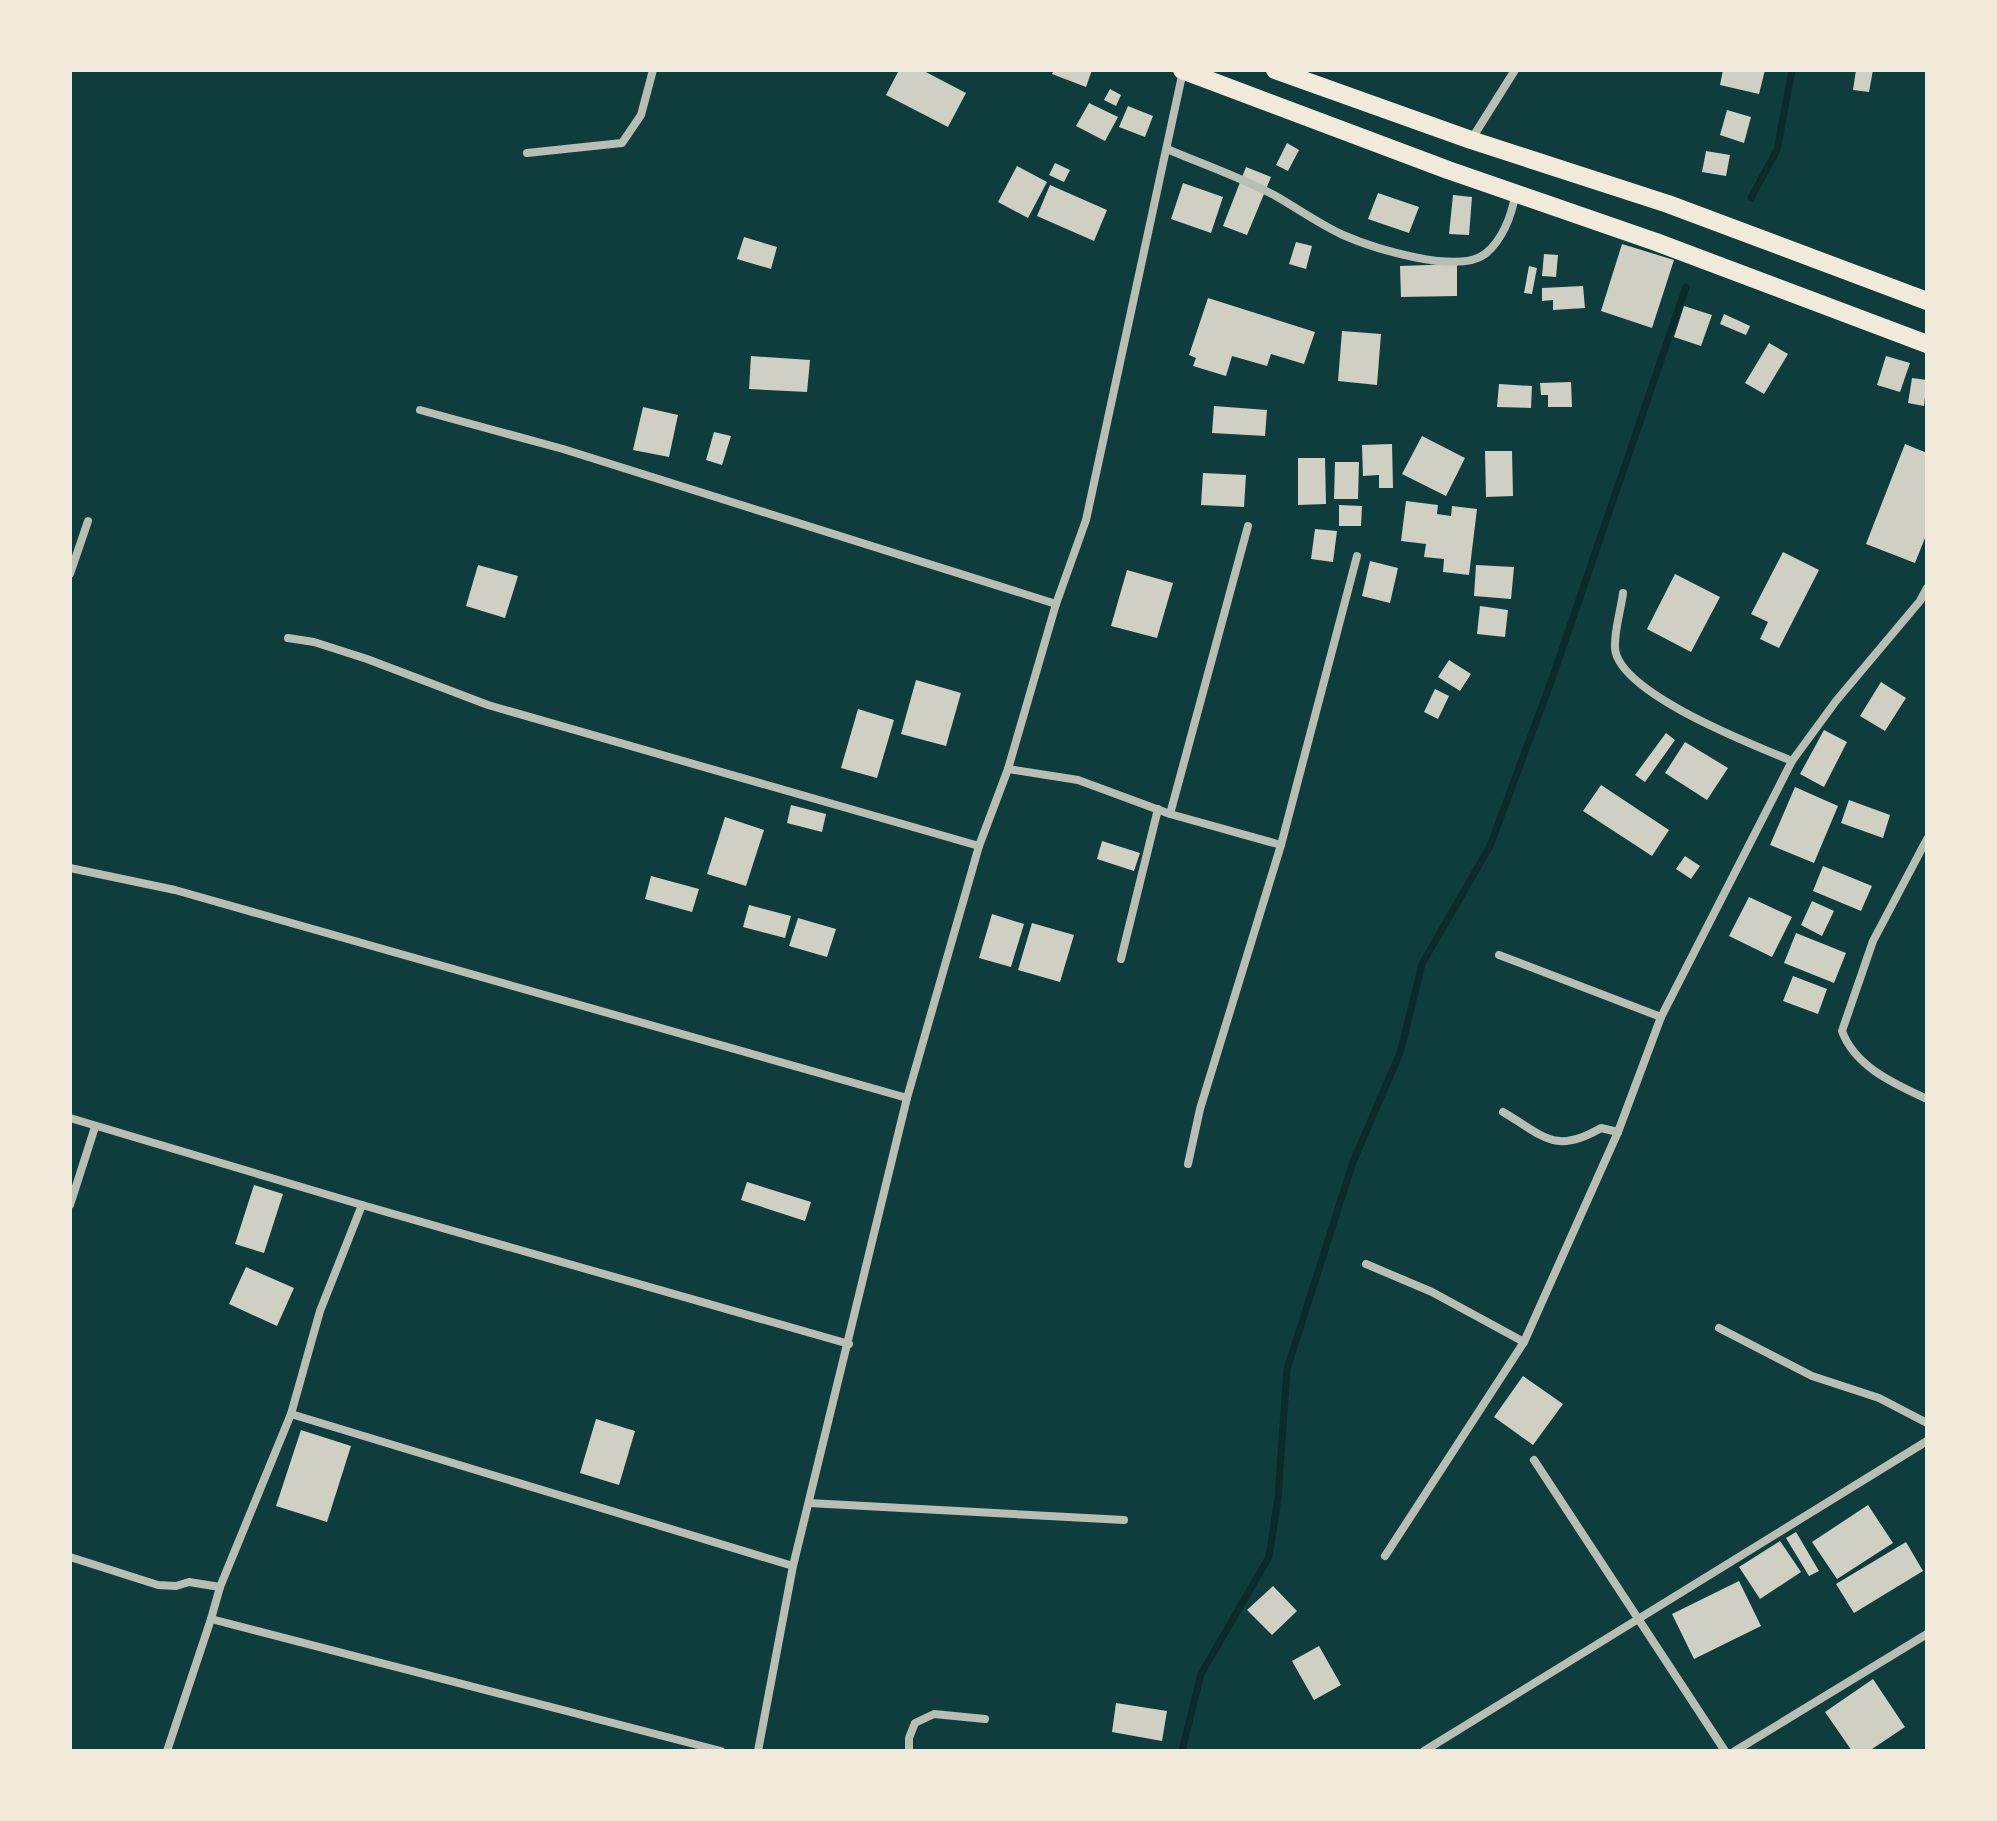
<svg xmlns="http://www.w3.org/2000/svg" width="1997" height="1821" viewBox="0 0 1997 1821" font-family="'Asap Condensed',sans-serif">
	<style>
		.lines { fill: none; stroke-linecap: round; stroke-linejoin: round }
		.stream { stroke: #0a2a2b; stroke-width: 7 }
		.building { fill: #cfcfc3 }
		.minor { stroke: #b8beb3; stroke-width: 8 }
		.primary { stroke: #f1e9da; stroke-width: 18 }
	</style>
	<rect width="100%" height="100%" fill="#0f3d3e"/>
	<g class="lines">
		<g class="stream">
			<path d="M 1751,198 L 1777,150 L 1792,70"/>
			<path d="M 1182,1751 L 1201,1674 L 1269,1557 L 1278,1498 L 1287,1369 L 1353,1162 L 1400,1053 L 1422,964 L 1490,846 L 1552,679 L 1686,287"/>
		</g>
	</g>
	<g class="building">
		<path d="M 899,70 L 922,70 L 966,93 L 948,127 L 886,95 Z"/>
		<path d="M 1054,70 L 1092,70 L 1086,87 L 1052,74 Z"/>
		<path d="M 1723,70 L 1765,70 L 1759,94 L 1720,85 Z"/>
		<path d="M 1856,70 L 1873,70 L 1869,92 L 1853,90 Z"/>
		<path d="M 1110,89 L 1121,95 L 1116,106 L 1104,100 Z"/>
		<path d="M 1089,103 L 1118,117 L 1105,141 L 1076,126 Z"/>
		<path d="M 1128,106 L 1153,116 L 1145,137 L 1119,127 Z"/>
		<path d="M 1727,110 L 1751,117 L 1744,143 L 1720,135 Z"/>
		<path d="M 1287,143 L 1299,150 L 1288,171 L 1276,165 Z"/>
		<path d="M 1706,151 L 1730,155 L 1726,176 L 1702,172 Z"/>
		<path d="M 1055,163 L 1070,170 L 1064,182 L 1049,175 Z"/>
		<path d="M 1017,166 L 1047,182 L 1028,218 L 998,202 Z"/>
		<path d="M 1246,167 L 1271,177 L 1247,235 L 1223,226 Z"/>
		<path d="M 1183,183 L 1223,197 L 1211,233 L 1171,219 Z"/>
		<path d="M 1050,185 L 1107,210 L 1094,241 L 1037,216 Z"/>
		<path d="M 1378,193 L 1419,207 L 1409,233 L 1368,219 Z"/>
		<path d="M 1453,195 L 1472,197 L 1469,235 L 1449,234 Z"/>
		<path d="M 744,237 L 777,247 L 771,269 L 737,259 Z"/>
		<path d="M 1296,242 L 1312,246 L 1306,269 L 1289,264 Z"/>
		<path d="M 1622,244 L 1674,260 L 1652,328 L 1601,311 Z"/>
		<path d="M 1544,254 L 1558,255 L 1556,277 L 1542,276 Z"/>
		<path d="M 1457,264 L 1457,296 L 1401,297 L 1400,266 Z"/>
		<path d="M 1529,266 L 1537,268 L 1532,294 L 1524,293 Z"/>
		<path d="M 1583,286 L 1585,308 L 1553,310 L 1553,300 L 1542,301 L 1542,288 Z"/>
		<path d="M 1208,298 L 1315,332 L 1304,364 L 1271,354 L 1267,366 L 1232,356 L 1226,376 L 1193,366 L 1196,358 L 1189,355 Z"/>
		<path d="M 1684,306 L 1712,315 L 1701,346 L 1674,337 Z"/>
		<path d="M 1724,314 L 1750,326 L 1746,335 L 1720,324 Z"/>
		<path d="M 1342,331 L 1381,334 L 1377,385 L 1338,381 Z"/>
		<path d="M 1769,343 L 1788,354 L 1764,394 L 1745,383 Z"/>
		<path d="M 751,356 L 810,360 L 807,392 L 749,389 Z"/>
		<path d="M 1886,356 L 1910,363 L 1900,392 L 1877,385 Z"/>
		<path d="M 1912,378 L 1927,380 L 1924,406 L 1908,403 Z"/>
		<path d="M 1571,382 L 1572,407 L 1548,407 L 1548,395 L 1541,395 L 1540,383 Z"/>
		<path d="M 1499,384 L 1532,386 L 1531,408 L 1497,407 Z"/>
		<path d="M 1214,406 L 1267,410 L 1265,436 L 1212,433 Z"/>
		<path d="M 643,407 L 678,415 L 669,457 L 633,450 Z"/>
		<path d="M 714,432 L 731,436 L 722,465 L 706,460 Z"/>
		<path d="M 1422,436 L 1465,458 L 1446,496 L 1402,474 Z"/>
		<path d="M 1392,444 L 1393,488 L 1379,488 L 1379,475 L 1363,476 L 1362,445 Z"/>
		<path d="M 1905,444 L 1927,453 L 1927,533 L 1915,563 L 1866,544 Z"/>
		<path d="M 1485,451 L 1512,451 L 1513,496 L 1486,497 Z"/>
		<path d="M 1298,458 L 1325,458 L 1326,504 L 1298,505 Z"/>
		<path d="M 1335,462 L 1359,462 L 1358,499 L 1334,499 Z"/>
		<path d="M 1203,473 L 1246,475 L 1244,507 L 1201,505 Z"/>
		<path d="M 1406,501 L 1438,505 L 1437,514 L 1451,516 L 1452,506 L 1477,509 L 1469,575 L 1443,572 L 1444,559 L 1424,557 L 1426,544 L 1401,541 Z"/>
		<path d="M 1339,505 L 1362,506 L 1361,526 L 1339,526 Z"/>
		<path d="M 1315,529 L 1337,531 L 1333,562 L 1311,559 Z"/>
		<path d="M 1783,552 L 1819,570 L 1779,648 L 1760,639 L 1768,622 L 1751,614 Z"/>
		<path d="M 1370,561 L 1398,568 L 1390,603 L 1362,596 Z"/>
		<path d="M 478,565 L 518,576 L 505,618 L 466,606 Z"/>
		<path d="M 1476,565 L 1514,567 L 1511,599 L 1474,596 Z"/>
		<path d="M 1127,570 L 1173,583 L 1157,638 L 1111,626 Z"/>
		<path d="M 1675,574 L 1720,597 L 1691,652 L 1647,629 Z"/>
		<path d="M 1480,606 L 1508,610 L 1505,637 L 1477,634 Z"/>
		<path d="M 1449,660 L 1471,674 L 1460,691 L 1438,677 Z"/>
		<path d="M 916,680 L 961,693 L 946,746 L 901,734 Z"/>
		<path d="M 1881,682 L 1906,698 L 1885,731 L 1860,716 Z"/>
		<path d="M 1435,689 L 1449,696 L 1438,719 L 1424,712 Z"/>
		<path d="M 858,709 L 894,720 L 877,778 L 841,768 Z"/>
		<path d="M 1824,730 L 1847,742 L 1824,787 L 1800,774 Z"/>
		<path d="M 1666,733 L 1675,740 L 1645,782 L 1635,775 Z"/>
		<path d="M 1685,742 L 1728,768 L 1707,800 L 1665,773 Z"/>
		<path d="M 1601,785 L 1669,830 L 1652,856 L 1583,811 Z"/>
		<path d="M 1795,787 L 1838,806 L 1814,863 L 1770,845 Z"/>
		<path d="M 1849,800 L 1890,815 L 1883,838 L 1841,823 Z"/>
		<path d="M 791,805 L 826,814 L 822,832 L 787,823 Z"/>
		<path d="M 725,817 L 764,830 L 746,886 L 707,874 Z"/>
		<path d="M 1102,841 L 1140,853 L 1134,871 L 1097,859 Z"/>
		<path d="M 1685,856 L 1700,866 L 1691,879 L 1676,869 Z"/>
		<path d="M 1823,866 L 1872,886 L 1861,911 L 1813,891 Z"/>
		<path d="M 651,876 L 699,889 L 692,912 L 645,899 Z"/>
		<path d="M 1749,897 L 1792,917 L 1772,957 L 1729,936 Z"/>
		<path d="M 1812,901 L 1834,911 L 1822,936 L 1801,925 Z"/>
		<path d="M 749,905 L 791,916 L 785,938 L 743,927 Z"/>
		<path d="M 992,914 L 1024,924 L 1011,967 L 979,958 Z"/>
		<path d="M 798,918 L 836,929 L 827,957 L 789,946 Z"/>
		<path d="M 1032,923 L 1074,935 L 1060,982 L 1018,970 Z"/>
		<path d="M 1796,933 L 1846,953 L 1834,983 L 1784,963 Z"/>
		<path d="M 1793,976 L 1827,989 L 1818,1014 L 1783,1001 Z"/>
		<path d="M 747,1182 L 811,1202 L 805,1221 L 741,1200 Z"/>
		<path d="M 254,1185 L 283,1194 L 264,1253 L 235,1244 Z"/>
		<path d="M 246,1267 L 294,1288 L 277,1326 L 229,1304 Z"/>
		<path d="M 1523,1376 L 1563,1404 L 1533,1445 L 1494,1417 Z"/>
		<path d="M 596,1419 L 635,1431 L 619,1485 L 580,1473 Z"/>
		<path d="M 301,1430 L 351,1446 L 327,1522 L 276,1506 Z"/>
		<path d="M 1868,1505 L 1893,1543 L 1837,1579 L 1812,1542 Z"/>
		<path d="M 1796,1532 L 1819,1571 L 1809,1576 L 1786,1538 Z"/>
		<path d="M 1780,1541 L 1801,1572 L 1760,1599 L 1739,1567 Z"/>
		<path d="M 1906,1542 L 1923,1571 L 1854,1613 L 1836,1584 Z"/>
		<path d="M 1739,1581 L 1761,1626 L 1694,1659 L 1672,1614 Z"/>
		<path d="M 1273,1586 L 1297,1611 L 1272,1635 L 1247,1610 Z"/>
		<path d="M 1319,1646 L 1341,1685 L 1314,1700 L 1292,1661 Z"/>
		<path d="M 1873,1679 L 1905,1727 L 1869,1751 L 1852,1751 L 1825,1712 Z"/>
		<path d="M 1116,1703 L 1167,1711 L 1162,1741 L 1112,1732 Z"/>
	</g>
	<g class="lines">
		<g class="minor">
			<path d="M 1471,140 L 1515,70"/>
			<path d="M 1167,149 C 1202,164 1240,177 1274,195 C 1297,208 1319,224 1343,235 C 1373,248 1457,275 1485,254 C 1502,241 1512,215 1515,195"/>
			<path d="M 527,153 L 622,143 L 641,115 L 653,70"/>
			<path d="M 420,410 L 563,449 L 1056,604"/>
			<path d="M 70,574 L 88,521"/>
			<path d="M 1623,593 C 1621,610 1614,631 1615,648 C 1618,693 1754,745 1792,761"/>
			<path d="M 288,638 L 314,642 L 367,659 L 488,705 L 979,846"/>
			<path d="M 1008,769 L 1078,780 L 1170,814 L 1281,845"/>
			<path d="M 1170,814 L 1248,526"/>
			<path d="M 1927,839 L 1873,941 L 1842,1031 C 1855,1067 1895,1084 1927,1099"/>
			<path d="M 70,868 L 175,890 L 907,1098"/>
			<path d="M 1499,955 L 1661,1017"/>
			<path d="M 1121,959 L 1158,809"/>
			<path d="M 1503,1112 C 1544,1136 1555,1155 1601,1128 L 1618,1132"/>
			<path d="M 70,1118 L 362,1205 L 849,1344"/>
			<path d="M 1188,1164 L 1200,1109 L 1281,845 L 1357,556"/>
			<path d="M 70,1205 L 95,1127"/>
			<path d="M 1366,1264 L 1432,1292 L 1524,1342"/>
			<path d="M 1719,1328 L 1812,1376 L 1879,1398 L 1927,1423"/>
			<path d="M 291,1414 L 793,1566"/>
			<path d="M 1534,1460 L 1725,1751"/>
			<path d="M 809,1503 L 1124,1520"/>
			<path d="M 1385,1556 L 1524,1342 L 1618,1132 L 1661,1017 L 1792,761 L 1836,701 L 1920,601 L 1927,588"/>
			<path d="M 70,1557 L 158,1585 L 176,1586 L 189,1582 L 220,1587"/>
			<path d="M 211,1619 L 721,1751"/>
			<path d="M 167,1751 L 211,1619 L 220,1587 L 291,1414 L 320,1311 L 362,1205"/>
			<path d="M 758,1751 L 793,1566 L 907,1098 L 979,846 L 1008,769 L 1056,604 L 1086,520 L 1183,71"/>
			<path d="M 909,1751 L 909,1738 L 915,1723 L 934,1714 L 985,1719"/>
			<path d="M 1424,1751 L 1927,1441"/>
			<path d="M 1735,1751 L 1927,1634"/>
		</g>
		<g class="primary">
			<path d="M 1182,70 L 1448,170 L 1656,242 L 1927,344"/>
			<path d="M 1275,70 L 1471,140 L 1668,204 L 1927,301"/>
		</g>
	</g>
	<rect width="1997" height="1821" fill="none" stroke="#f1e9da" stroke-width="144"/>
</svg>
